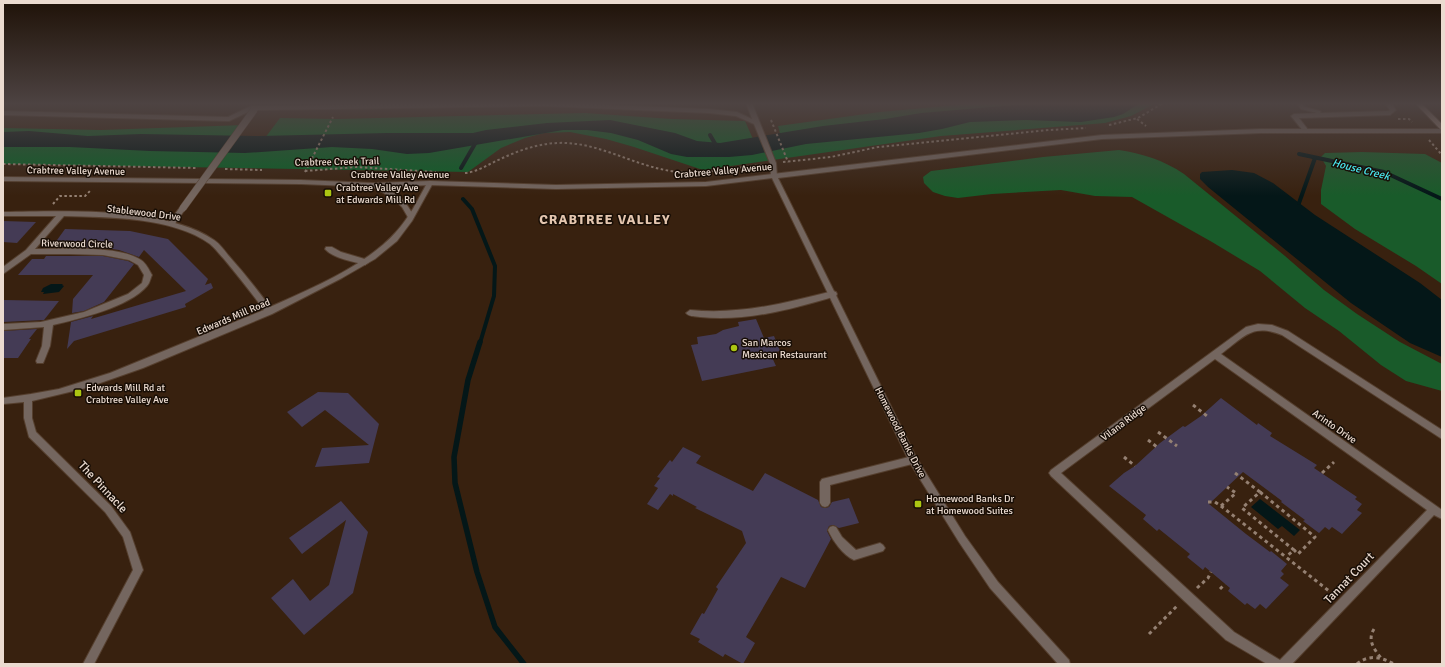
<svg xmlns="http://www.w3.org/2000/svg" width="1445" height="667" viewBox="0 0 1445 667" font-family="Signika,sans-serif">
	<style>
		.green { fill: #096026 }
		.forest { fill: #195b2a }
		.water { fill: #041718 }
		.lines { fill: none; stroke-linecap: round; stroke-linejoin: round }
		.stream-far1 { stroke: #041718; stroke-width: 4 }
		.stream { stroke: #041718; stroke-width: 5.5 }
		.building { fill: #443b55 }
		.service-casing { stroke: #553f2e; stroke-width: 2 }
		.minor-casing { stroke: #553f2e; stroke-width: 2 }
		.tertiary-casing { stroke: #553f2e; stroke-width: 2 }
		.secondary-casing { stroke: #553f2e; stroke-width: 2 }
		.path-far1 { stroke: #958173; stroke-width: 2; stroke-dasharray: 2.5 2.5; stroke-linecap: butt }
		.path { stroke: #958173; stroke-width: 3; stroke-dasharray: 3.5 3.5; stroke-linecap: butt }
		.service { fill: #74665f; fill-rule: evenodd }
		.minor { fill: #74665f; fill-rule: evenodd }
		.tertiary { fill: #74665f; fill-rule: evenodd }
		.secondary { fill: #9f897e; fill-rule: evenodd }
		.service-bridge-casing { stroke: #553f2e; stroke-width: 8; stroke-linecap: butt }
		.service-bridge { stroke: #74665f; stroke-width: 7 }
		.poi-dot { fill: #acc612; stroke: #180e06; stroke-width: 1.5 }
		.labels { text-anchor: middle; stroke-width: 3; stroke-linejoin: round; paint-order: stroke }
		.street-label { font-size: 10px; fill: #ebdbd0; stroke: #180e06 }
		.poi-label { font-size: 10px; fill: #ebdbd0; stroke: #180e06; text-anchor: start }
		.water-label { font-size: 11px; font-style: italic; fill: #48e5ed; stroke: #180e06 }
		.near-street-label { font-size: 12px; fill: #ebdbd0; stroke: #180e06 }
		.district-label { font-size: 14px; font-weight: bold; letter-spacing: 1px; fill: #e4c6af; stroke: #180e06 }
	</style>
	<rect width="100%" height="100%" fill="#38210f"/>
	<path class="green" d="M 977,103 L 1156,103 L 1131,116 L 1105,123 L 941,136 L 703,170 L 634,147 L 606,139 L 570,132 L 544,133 L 525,138 L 501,148 L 468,172 L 3,164 L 3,128 L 101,130 L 244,125 L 234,139 L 265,138 L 280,118 L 337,119 L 585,113 L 672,119 L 745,121 L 753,139 L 781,137 L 778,126 L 880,112 Z"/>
	<g class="forest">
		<path d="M 1119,150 C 1144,154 1163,160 1184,174 L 1285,256 L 1324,290 L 1357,314 L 1400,342 L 1442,364 L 1442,391 L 1406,381 L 1381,365 L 1339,331 L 1305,308 L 1260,271 L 1212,242 L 1132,197 L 1095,196 L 1061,190 L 992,194 L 958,198 L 945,196 L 933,192 L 924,183 L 923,177 L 931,171 L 1043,157 Z"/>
		<path d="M 1362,152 L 1425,154 L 1442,163 L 1442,284 L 1416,266 L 1355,229 L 1321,204 L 1321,190 L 1326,166 L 1321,157 L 1325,153 Z"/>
	</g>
	<g class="water">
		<path d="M 1080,103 L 1140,103 L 1123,114 L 1114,117 L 1081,122 L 1026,120 L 970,122 L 942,129 L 919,133 L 806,144 L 752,155 L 729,157 L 687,157 L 671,154 L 638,140 L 611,133 L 587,130 L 563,130 L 429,153 L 407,154 L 372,149 L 332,147 L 245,153 L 150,151 L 70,147 L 3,147 L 3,132 L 29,131 L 88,136 L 141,134 L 259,136 L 387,133 L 473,133 L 486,130 L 547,123 L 610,120 L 675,133 L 697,141 L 720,143 L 823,126 L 885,119 L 921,113 L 1013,105 Z"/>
		<path d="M 1232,170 L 1254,173 L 1273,183 L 1315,215 L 1420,283 L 1442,300 L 1442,357 L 1410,343 L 1351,303 L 1208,187 L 1200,179 L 1200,174 L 1202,172 Z"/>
		<path d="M 51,284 L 63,284 L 62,285 L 64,286 L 59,292 L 43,294 L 44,292 L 41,292 L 43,288 Z"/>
		<path d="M 1260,499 L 1300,530 L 1294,536 L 1282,526 L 1278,529 L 1251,507 Z"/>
	</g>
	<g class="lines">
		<g class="stream-far1">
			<path d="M 710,135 L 717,147"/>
			<path d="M 1299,154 L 1384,172 L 1442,199"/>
			<path d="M 461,168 L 476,142"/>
			<path d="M 463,199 L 472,209 L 495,266 L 494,296 L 480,343"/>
			<path d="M 1299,203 L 1315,158"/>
		</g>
		<path class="stream" d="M 480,342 L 468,380 L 454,457 L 455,483 L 477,572 L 495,627 L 524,664"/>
	</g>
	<g class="building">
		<path d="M 3,221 L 36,222 L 17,243 L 3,242 Z"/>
		<path d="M 65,229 L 130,231 L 168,239 L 208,279 L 205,285 L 211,283 L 213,288 L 185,304 L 186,307 L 74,341 L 67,349 L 71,322 L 93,316 L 91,319 L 186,291 L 144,250 L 139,257 L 119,250 L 105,248 L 52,247 Z"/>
		<path d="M 46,256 L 103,256 L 128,261 L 134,264 L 104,302 L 84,311 L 72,313 L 73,299 L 93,275 L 18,275 L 32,259 L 44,259 Z"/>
		<path d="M 3,300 L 59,301 L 44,320 L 3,322 Z"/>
		<path d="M 756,319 L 764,338 L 774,336 L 780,351 L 770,353 L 776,366 L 702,381 L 691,345 L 698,344 L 697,337 L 716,334 L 723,330 L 739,326 L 738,322 Z"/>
		<path d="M 37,329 L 29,339 L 31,339 L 18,358 L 3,358 L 3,331 Z"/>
		<path d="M 318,392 L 348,393 L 379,424 L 369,463 L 315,467 L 322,448 L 369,445 L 325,410 L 302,427 L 287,412 Z"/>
		<path d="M 1221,398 L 1257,425 L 1258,423 L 1272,433 L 1270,436 L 1317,465 L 1314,468 L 1357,497 L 1355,499 L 1362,504 L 1357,510 L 1362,513 L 1342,534 L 1332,527 L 1329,530 L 1325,527 L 1319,533 L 1303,521 L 1305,520 L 1281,502 L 1282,501 L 1243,472 L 1209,504 L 1246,534 L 1270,552 L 1271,551 L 1287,564 L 1281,571 L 1284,574 L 1280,578 L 1289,585 L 1266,609 L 1260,604 L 1255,609 L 1247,603 L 1245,605 L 1228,591 L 1230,588 L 1205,567 L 1203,570 L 1187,557 L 1190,554 L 1159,529 L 1157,531 L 1143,519 L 1146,515 L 1109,486 L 1124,473 L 1135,466 L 1160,443 L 1183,426 L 1185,427 L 1201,416 Z"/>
		<path d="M 683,447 L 701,456 L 696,463 L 753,491 L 765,473 L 818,500 L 821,507 L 825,508 L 829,507 L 832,502 L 849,498 L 859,523 L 839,528 L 833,525 L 829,526 L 827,531 L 831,539 L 805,588 L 781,577 L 746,637 L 755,643 L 743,664 L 725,654 L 723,657 L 698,642 L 700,639 L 690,634 L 702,613 L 704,614 L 718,589 L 716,587 L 746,543 L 742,531 L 695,508 L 697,507 L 673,494 L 673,496 L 670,494 L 658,510 L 647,504 L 658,488 L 654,486 L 660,478 L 657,477 L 670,460 L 672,462 Z"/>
		<path d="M 341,501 L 368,532 L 353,593 L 304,635 L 271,598 L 293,579 L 310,601 L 329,585 L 346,520 L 302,554 L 289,538 Z"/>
	</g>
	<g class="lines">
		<defs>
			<g id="service">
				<path d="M 507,103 L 557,103 L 709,109 L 737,112 L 752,119 L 746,103 L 752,103 L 776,163 L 777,176 L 774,178 L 771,176 L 770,163 L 754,124 L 736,116 L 709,113 L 545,106 L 252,110 L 229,121 L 3,115 L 3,111 L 228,117 L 251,106 Z"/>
				<path d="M 1297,103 L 1303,103 L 1305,107 L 1320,111 L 1321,112 L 1320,113 L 1388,111 L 1390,110 L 1385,103 L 1391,103 L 1396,110 L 1390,115 L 1299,118 L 1309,131 L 1306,133 L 1304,132 L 1291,116 L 1294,114 L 1317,113 L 1301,109 Z"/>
				<path d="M 181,206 L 183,206 L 186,208 L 174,225 L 170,225 L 168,223 Z"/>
				<path d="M 326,247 L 332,247 L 341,252 L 368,260 L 369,262 L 365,265 C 353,261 334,259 325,249 Z"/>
				<path d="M 833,291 L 836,292 L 837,294 L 836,296 C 793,309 745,322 700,317 C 695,316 689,317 686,313 L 690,310 C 740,315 785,303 833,291 Z"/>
				<path d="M 913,456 L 916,457 L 918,460 L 916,463 L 830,485 L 830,503 L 828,506 L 825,507 L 822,506 L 820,503 L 820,482 L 822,479 Z"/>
				<path d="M 833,526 L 836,527 L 842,537 L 856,550 L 880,543 L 883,545 L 885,548 L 883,551 L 854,560 C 843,555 833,541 828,530 L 830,527 Z"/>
			</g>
			<g id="minor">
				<path d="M 430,181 L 433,183 L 412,221 L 397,241 L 375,259 L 342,278 L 272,314 L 143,368 L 86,388 L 32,401 L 32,418 L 36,432 L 111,506 L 130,532 L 143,570 L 94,664 L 83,664 L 133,570 L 123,537 L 105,512 L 29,437 L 24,418 L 24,402 L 3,404 L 3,398 L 31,394 L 59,389 L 110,373 L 264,310 C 251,292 238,276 224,259 C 219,254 215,248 210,244 C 173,217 107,217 64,216 L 35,249 C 62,249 119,245 141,260 C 146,263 149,270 152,275 C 150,279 150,283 147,286 C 129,307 79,319 53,325 L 50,346 L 44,361 L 43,363 L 37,363 L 36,361 L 42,346 L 44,327 L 3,330 L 3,324 L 41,322 L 84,312 L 128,294 L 142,283 L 144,275 L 138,265 L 129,260 L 103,255 L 69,254 L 31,254 L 3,274 L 3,267 L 26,250 L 56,216 L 3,216 L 3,212 C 62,211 165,206 214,240 C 220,244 224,250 228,255 C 243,272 257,289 270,307 C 310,289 366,266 396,232 C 409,218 418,200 427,183 Z"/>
				<path d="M 1258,324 L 1272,325 L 1288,331 L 1442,430 L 1442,439 L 1282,335 C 1252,323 1244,337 1221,354 L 1442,510 L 1442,519 L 1434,515 L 1292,664 L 1267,664 L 1226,640 L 1051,476 L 1049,473 L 1051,470 L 1246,327 ZM 1215,359 L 1427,510 L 1280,660 L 1234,632 L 1061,473 Z"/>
			</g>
			<path id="tertiary" d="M 1261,129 L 1442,129 L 1442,133 L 1261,133 L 1102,139 L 778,178 L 916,457 L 965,536 L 998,582 L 1069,660 L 1070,664 L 1058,664 L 990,588 L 959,542 L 910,463 L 772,178 L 706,186 L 556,189 L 430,185 L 383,187 C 398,194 407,202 414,217 L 411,219 L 409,219 L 402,207 L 394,199 L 373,187 L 301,184 L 3,181 L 3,177 L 301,180 L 373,183 L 430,181 L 556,185 L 706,182 L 1102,135 Z"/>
			<path id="secondary" d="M 1415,103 L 1421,103 L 1442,124 L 1442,130 L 1440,129 Z"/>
		</defs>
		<use href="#service" class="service-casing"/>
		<use href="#minor" class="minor-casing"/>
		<use href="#tertiary" class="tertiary-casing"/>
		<use href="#secondary" class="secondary-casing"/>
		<g class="path-far1">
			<path d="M 1137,119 L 1146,126"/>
			<path d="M 1398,119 L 1409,119 L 1412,122"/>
			<path d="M 771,120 L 788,162"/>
			<path d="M 1109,125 L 1138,118 L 1163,103"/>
			<path d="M 1429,140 L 1442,155"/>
			<path d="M 783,162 L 831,157 L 878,147 L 1049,130 L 1086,128"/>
			<path d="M 3,164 L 198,168"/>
			<path d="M 225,169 L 262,170"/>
			<path d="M 305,171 L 356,167 L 436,172"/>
			<path d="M 305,172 L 333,117"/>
			<path d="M 465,173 C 476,172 486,166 496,161 C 515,152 535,144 557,143 C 595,141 629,163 665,170 C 698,176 730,168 762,165"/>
			<path d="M 53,204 L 60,196 L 85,196 L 91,190"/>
		</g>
		<g class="path">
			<path d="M 1193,405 L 1207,416"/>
			<path d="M 1158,432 L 1177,446"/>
			<path d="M 1148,440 L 1157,447"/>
			<path d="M 1124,457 L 1135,466"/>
			<path d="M 1235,473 L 1260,492 L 1242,508 L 1294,550 L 1286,557"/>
			<path d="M 1322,473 L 1334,462"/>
			<path d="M 1260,492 L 1315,537 L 1298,554 L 1294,550"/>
			<path d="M 1208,502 L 1215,502 L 1221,506 L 1329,591"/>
			<path d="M 1221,506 L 1236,493 L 1227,487"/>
			<path d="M 1197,588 L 1208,578 L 1211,572"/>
			<path d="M 1220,589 L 1225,584"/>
			<path d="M 1374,629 C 1367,640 1374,649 1381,658"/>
			<path d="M 1149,634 L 1178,605"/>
			<path d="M 1357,664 C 1369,654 1381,657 1394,664"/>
		</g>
		<use href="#service" class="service"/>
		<use href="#minor" class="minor"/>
		<use href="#tertiary" class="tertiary"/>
		<use href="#secondary" class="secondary"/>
		<defs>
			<path id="service-bridge" d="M 183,208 L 254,110"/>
		</defs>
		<use href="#service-bridge" class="service-bridge-casing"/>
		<use href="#service-bridge" class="service-bridge"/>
	</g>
	<linearGradient id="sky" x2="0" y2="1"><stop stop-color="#1f1208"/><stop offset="0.53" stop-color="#4d4342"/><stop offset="1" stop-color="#4d4342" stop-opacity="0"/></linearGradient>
	<rect width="1445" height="196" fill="url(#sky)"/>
	<g class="poi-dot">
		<rect x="324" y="189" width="8" height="8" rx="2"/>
		<circle cx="734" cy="348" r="4"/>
		<rect x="74" y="389" width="8" height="8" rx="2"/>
		<rect x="914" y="500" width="8" height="8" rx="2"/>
	</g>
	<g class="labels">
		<g class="street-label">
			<text transform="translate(337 161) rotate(-1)" y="4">Crabtree Creek Trail</text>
			<text transform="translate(76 170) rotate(1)" y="4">Crabtree Valley Avenue</text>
			<text transform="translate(723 170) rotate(-5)" y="4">Crabtree Valley Avenue</text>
			<text x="400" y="178">Crabtree Valley Avenue</text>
			<text transform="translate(144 212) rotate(7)" y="4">Stablewood Drive</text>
			<text transform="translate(77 243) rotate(1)" y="4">Riverwood Circle</text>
			<text transform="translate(233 316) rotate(-23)" y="4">Edwards Mill Road</text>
			<text transform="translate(1123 422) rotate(-37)" y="4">Vilana Ridge</text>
			<text transform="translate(1335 426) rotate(35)" y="4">Arinto Drive</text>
			<text transform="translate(901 432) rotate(63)" y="4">Homewood Banks Drive</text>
		</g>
		<g class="poi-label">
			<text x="336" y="191">Crabtree Valley Ave<tspan x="336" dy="12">at Edwards Mill Rd</tspan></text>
			<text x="742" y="346">San Marcos<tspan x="742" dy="12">Mexican Restaurant</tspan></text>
			<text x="86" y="391">Edwards Mill Rd at<tspan x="86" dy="12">Crabtree Valley Ave</tspan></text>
			<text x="926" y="502">Homewood Banks Dr<tspan x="926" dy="12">at Homewood Suites</tspan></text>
		</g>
		<g class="water-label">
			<text transform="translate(1361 169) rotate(14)" y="4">House Creek</text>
		</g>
		<g class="near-street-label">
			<text transform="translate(103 487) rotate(47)" y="4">The Pinnacle</text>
			<text transform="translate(1349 578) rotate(-46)" y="4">Tannat Court</text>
		</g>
		<g class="district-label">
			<text x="605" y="224">CRABTREE VALLEY</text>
		</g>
	</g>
	<rect width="1445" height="667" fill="none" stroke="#ebdbd0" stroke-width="8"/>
</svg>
